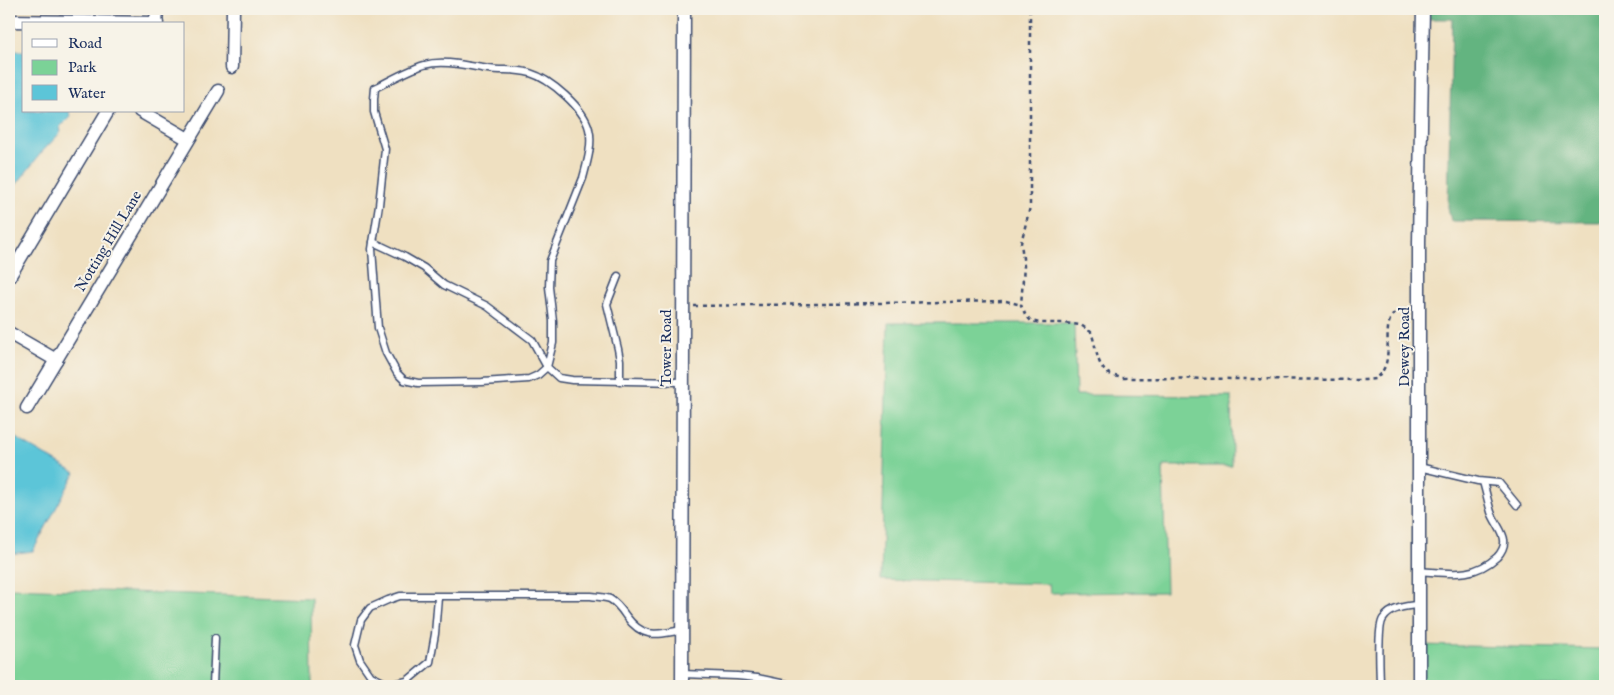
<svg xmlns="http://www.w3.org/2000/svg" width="1614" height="695" viewBox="0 0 1614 695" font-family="'IM FELL English',serif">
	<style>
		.green { fill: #7bd297; stroke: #4b807a }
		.forest { fill: #64b480; stroke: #40726f }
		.water { fill: #5cc5d8; stroke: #3c7a9b }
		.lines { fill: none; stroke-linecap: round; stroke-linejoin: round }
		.service-casing { stroke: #3b4a6d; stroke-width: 9 }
		.minor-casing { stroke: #3b4a6d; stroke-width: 15 }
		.path { stroke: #3b4a6d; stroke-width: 2.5; stroke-dasharray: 4 4; stroke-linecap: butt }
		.service { stroke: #fff; stroke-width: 6 }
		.minor { stroke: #fff; stroke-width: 12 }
		.labels { text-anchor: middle; stroke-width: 4; stroke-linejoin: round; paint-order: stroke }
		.street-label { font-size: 15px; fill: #1b2f5e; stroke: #f7f3e8 }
	</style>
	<rect width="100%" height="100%" fill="#f7f3e8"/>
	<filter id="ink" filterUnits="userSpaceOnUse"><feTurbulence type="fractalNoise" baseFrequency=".02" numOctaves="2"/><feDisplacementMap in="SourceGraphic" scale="10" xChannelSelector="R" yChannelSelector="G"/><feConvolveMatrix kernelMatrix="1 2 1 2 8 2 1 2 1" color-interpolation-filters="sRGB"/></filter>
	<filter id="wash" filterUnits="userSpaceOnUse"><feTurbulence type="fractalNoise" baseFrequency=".0096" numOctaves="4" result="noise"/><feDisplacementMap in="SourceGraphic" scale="20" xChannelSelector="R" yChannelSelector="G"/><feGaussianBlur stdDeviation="1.12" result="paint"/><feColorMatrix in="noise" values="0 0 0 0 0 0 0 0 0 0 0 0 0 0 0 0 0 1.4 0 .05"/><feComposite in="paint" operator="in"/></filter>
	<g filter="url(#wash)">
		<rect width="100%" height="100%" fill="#efe0c1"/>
		<g class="green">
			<path d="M 888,323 L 1074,323 L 1076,395 L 1231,396 L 1232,466 L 1163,466 L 1166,592 L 1050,593 L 1049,584 L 881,580 Z"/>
			<path d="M 9,588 L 311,598 L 312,686 L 9,686 Z"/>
			<path d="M 1418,645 L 1605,649 L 1605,686 L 1418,686 Z"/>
		</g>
		<path class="forest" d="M 1422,9 L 1605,9 L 1605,222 L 1451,221 L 1448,207 L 1452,19 L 1421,19 Z"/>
		<g class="water">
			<path d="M 9,51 L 24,51 L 24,111 L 69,111 L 71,116 L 60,127 L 61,132 L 41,153 L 9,194 Z"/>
			<path d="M 9,434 L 75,473 L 33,551 L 9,554 Z"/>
		</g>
	</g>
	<g filter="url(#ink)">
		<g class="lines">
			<defs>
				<g id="service">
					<path d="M 373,242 L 405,257 L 424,268 L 444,285 L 487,306 L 532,340 L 547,367"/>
					<path d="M 618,276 L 607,304 L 618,349 L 620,360 L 620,382"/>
					<path d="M 547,367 L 553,343 L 553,321 L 549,287 L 550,261 L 583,178 C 587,163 593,144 589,129 C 584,108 550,79 530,73 C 516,69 502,71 488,69 C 468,66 444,59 424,65 C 408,70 391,80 375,88 L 374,99 L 374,112 L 385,149 L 379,205 L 372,249 L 378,328 L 386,353 L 397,373 L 404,380 L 418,383 L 482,382 L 529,379 L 538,375 L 547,367 L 559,378 L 572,380 L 682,382"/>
					<path d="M 1419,467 L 1478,481 L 1499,483 L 1517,505"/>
					<path d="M 1419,571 C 1449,573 1473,579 1497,557 C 1501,553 1505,546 1504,540 C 1504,533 1494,521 1491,512 C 1488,502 1486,492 1483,482"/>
					<path d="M 438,597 L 435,634 L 430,662 L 407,681 L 389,685 L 371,676 L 360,660 L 355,645 L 361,620 L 370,608 L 388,600 L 400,596 L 591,596 C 597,597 605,597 610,599 C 617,603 622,610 626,616 C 643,639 656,635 682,630"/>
					<path d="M 682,674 L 737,676 L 757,678 L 795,686"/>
					<path d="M 213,686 L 215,638"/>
					<path d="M 1380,686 C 1380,673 1377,628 1383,619 C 1391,607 1407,606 1419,605"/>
				</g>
				<g id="minor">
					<path d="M 9,21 L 157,23"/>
					<path d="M 156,24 L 157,9"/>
					<path d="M 232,67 L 233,9"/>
					<path d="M 140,111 L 188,139"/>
					<path d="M 9,277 L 108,111"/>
					<path d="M 9,333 L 56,360"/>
					<path d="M 27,408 L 218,91"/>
					<path d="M 682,686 L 684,9"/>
					<path d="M 1419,686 L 1419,242 L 1423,9"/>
				</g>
			</defs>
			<use href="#service" class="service-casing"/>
			<use href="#minor" class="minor-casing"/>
			<g class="path">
				<path d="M 1030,9 L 1030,207 L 1021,243 L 1024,266 L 1021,305 L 1025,314 L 1031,321 L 1040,323 L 1065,323 L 1081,325 L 1091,332 C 1096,344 1096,363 1106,372 C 1110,375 1116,376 1121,378 L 1365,380 L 1375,379 C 1379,375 1383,372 1385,366 C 1393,347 1377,312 1407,308"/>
				<path d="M 694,306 L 1006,301 L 1021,305"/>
			</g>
			<use href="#service" class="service"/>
			<use href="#minor" class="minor"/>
		</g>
	</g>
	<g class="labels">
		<g class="street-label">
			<text transform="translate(108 241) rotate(-59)" y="5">Notting Hill Lane</text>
			<text transform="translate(1404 347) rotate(-90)" y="5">Dewey Road</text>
			<text transform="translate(666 348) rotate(-90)" y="5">Tower Road</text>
		</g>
	</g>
	<rect width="1614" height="695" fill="none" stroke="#f7f3e8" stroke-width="30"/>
	<rect x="22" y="22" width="162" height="90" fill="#f7f3e8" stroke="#9fa5b1"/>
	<rect x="32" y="39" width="25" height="8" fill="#ffffff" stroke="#9fa5b1"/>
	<text x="68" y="48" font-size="15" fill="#1b2f5e">Road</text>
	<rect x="32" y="60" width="25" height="15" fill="#7bd297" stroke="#9fa5b1"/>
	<text x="68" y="72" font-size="15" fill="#1b2f5e">Park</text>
	<rect x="32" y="85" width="25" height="15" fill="#5cc5d8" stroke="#9fa5b1"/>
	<text x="68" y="98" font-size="15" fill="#1b2f5e">Water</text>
</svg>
